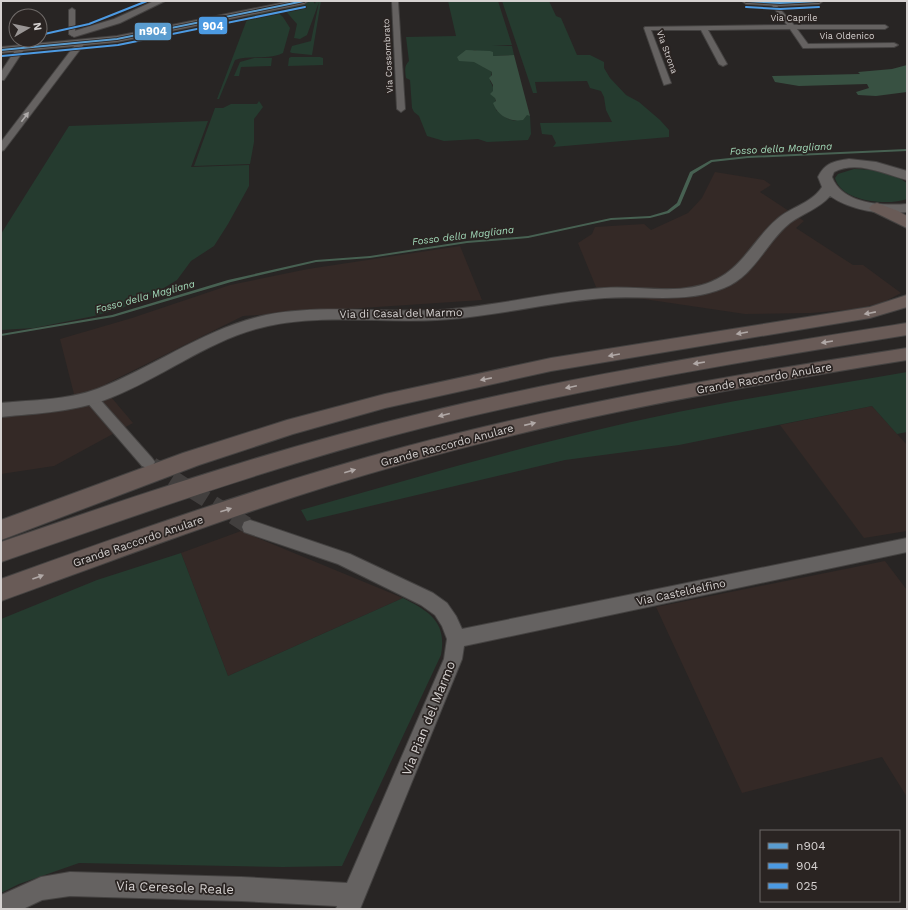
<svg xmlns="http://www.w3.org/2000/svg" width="908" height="910" viewBox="0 0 908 910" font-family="'Work Sans',sans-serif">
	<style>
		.built { fill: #342926 }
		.green { fill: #253b2f }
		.forest { fill: #385142 }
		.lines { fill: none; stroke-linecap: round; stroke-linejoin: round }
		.stream { fill: #476152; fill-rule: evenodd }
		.street-tunnel { stroke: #423f3e; stroke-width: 16; stroke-dasharray: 16 8; stroke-linecap: butt }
		.street-casing { stroke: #444241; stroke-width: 2 }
		.secondary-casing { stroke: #444241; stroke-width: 2 }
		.highway-casing { stroke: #444241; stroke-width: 2 }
		.street { fill: #656261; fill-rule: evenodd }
		.secondary { fill: #656261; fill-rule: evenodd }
		.highway { fill: #695b57; fill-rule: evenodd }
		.bus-1-casing { stroke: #2a2422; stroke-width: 3.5 }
		.bus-2-casing { stroke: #2a2422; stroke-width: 3.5 }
		.bus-3-casing { stroke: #2a2422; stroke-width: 3.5 }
		.bus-1 { stroke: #5a9ccf; stroke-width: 2 }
		.bus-2 { stroke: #4c9ae2; stroke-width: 2 }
		.bus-3 { stroke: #4c9ae2; stroke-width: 2 }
		.oneway { fill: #aeabaa }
		.oneway2 { fill: #b0a8a6 }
		.labels { text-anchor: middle; stroke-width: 3.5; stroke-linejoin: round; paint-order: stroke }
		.far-street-label { font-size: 9px; fill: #d6d2d1; stroke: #2a2422 }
		.far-water-label { font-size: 10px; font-style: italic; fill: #a3dcbb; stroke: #2a2422 }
		.street-label { font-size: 11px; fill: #d6d2d1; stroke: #2a2422 }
		.near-street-label { font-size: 13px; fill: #d6d2d1; stroke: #2a2422 }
		.line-badge { stroke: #2a2422; stroke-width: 1.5 }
		.badge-label { font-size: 11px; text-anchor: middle; font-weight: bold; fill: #fff }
	</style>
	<rect width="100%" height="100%" fill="#282524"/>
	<g class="built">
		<path d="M 715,172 L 764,180 L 771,185 L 760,192 L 804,221 L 796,228 L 853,265 L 863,265 L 901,293 L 882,303 L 856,309 L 811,313 L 745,314 L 637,298 L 596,287 L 578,243 L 592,234 L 595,227 L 644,224 L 651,230 L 688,213 L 702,198 Z"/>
		<path d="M 460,246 L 482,300 L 243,316 L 106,384 L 111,397 L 133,423 L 54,466 L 1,474 L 1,415 L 77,406 L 60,339 L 132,318 L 230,285 L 308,269 Z"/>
		<path d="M 872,406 L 907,445 L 907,531 L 864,538 L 780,425 Z"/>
		<path d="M 241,531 L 403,598 L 228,676 L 181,553 Z"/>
		<path d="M 885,561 L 907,590 L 907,797 L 882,757 L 742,793 L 656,607 Z"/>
	</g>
	<g class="green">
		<path d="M 313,1 L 315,4 L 316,1 L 321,1 L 312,55 L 292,53 L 290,52 L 292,46 L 311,41 L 319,2 L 307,35 L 300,39 L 294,38 L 297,24 L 283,8 Z"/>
		<path d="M 448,1 L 498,1 L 512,45 L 492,46 L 512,46 L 514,55 L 493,56 L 474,50 L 459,61 L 474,61 L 492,72 L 490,81 C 495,88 496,101 496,110 C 507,119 514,126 527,114 L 530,116 L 531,134 L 528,140 L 487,142 L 478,139 L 444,141 L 427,136 L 419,116 L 414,112 L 412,108 L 410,80 L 406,78 C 405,71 404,66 409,61 L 406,37 L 456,36 Z"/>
		<path d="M 502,1 L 549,1 L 556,16 L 561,18 L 577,55 L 590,55 L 604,62 L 604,68 L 610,78 L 626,95 L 639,102 L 660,120 L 669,130 L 669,137 L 553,147 L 556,143 L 552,135 L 542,134 L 540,123 L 612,122 L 606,110 L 604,97 L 601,91 L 590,88 L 587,81 L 535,82 L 537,93 L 533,93 Z"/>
		<path d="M 274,9 L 283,17 L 290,28 L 283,53 C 268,60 250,55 235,60 L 219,99 L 217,99 L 249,14 Z"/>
		<path d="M 291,57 L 320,57 L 323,58 L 323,65 L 288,66 L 289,58 Z"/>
		<path d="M 254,58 L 272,58 L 271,66 L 241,67 L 239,76 L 234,76 L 240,62 Z"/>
		<path d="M 259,101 L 263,107 L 254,119 L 254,142 L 250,164 L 194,166 L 215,108 L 223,108 L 231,104 L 257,104 Z"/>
		<path d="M 208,121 L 191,167 L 249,165 L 249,186 L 228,224 L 214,246 L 191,261 L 177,280 L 154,294 L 122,308 L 94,316 L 34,328 L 1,330 L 1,234 L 69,126 Z"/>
		<path d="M 854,169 C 873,169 891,172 907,183 L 907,199 C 888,206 841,202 835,178 L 838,174 Z"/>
		<path d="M 907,372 L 907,432 L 897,434 L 872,406 L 679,445 L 565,460 L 307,521 L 301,510 C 434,472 567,433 704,407 C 771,394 839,384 907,372 Z"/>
		<path d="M 181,553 L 228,676 L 403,598 C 430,612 447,622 441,655 L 342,866 L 283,867 L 79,863 L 19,884 L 1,893 L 1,619 L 97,580 Z"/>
	</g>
	<g class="forest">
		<path d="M 466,50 L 490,51 L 493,52 L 493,56 L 514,55 L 530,116 L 527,115 L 523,120 C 509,122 498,116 493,103 L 496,101 L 495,98 L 490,94 L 493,91 L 493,85 L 489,78 L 492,75 L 492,72 L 474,62 L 459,61 L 457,57 Z"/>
		<path d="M 907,65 L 907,92 L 876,96 L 858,95 L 856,92 L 869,88 L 867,84 L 799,86 L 775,82 L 772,76 L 860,74 L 858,72 L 892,69 Z"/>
	</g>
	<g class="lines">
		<path class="stream" d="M 907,149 L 907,151 L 748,158 L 712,162 L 693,174 L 680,205 L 669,213 L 650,218 L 611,220 L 528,238 L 467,243 L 370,258 L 316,262 L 231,282 L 113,317 L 1,336 L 1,334 L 112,315 L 228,280 L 316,260 L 370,256 L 467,241 L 528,236 L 611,218 L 650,216 L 667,211 L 677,203 L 690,172 L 711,160 L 748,156 Z"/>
		<path class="street-tunnel" d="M 152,465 L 250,527"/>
		<defs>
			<g id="street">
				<path d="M 392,1 L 398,1 L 405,109 L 401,112 L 397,109 Z"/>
				<path d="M 773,1 L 794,25 L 885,25 L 888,27 L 885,29 L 797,29 L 808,44 L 894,43 L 898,45 L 894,47 L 806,48 L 803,48 L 790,29 L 708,30 L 727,64 L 723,66 L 719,64 L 701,30 L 651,30 L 671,83 L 664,85 L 644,28 L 645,27 L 787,25 L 770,3 Z"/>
				<path d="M 72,8 L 75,10 L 75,34 L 72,36 L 69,34 L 69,10 Z"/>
				<path d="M 78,41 L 85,43 L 4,150 L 1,151 L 1,142 Z"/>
				<path d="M 18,46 L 25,48 L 4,80 L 1,80 L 1,72 Z"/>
				<path d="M 91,393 L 96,395 L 152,458 L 155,462 L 152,466 L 147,468 L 142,466 L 86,401 L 84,398 L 86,395 Z"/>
				<path d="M 250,520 L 350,554 L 433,593 L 447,603 L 456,616 L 462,629 L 907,538 L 907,552 L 464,646 L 462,659 L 360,909 L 336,909 L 337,906 L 241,901 L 70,896 L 42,900 L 23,909 L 1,909 L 1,895 L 41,877 L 70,872 L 241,877 L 347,883 L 444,659 L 447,639 L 442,626 L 435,615 L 421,605 L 338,564 L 244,532 L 242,527 L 244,522 Z"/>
			</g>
			<g id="secondary">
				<path d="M 154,1 L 165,1 L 120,23 L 74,37 L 69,34 L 71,32 L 114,19 Z"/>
				<path d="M 291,1 L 308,1 L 304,4 L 117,42 L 1,53 L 1,47 L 117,36 Z"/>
				<path d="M 742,1 L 823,1 L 819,4 L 780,6 L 746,4 Z"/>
				<path d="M 849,159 L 876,162 L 907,171 L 907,180 C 884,174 857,160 834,172 L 832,177 C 842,204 882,206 907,204 L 907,212 C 882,215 852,211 830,196 C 819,209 803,213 790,223 C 766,242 755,276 724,288 C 686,304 645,295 605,298 C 549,302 494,317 437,320 C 381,323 324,314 268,326 C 211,338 164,377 110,398 C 76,412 38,413 1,417 L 1,403 C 33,400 67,400 97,389 C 154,367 205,328 266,315 C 323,304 381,313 438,310 C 494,307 548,292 604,288 C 640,285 684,297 717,279 C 743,266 755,238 776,220 C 790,207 811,204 822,187 L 818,177 C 825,163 834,161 849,159 Z"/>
			</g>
			<g id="highway">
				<path d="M 877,203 L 898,211 L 907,216 L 907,228 L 872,211 L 869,208 L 872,205 Z"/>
				<path d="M 907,295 L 907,307 L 870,318 L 551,371 L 385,408 L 293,434 L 199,465 L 1,540 L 1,520 L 183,453 L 287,420 L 385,394 L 551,358 L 870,307 Z"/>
				<path d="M 907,323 L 907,335 C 745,361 582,388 422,428 C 279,464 140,514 1,562 L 1,542 C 140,494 280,447 423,413 C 582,374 745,349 907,323 Z"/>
				<path d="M 907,348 L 907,360 C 738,387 568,417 403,464 C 266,502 134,553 1,601 L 1,579 C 134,531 267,484 404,447 C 569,403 738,374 907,348 Z"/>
			</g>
		</defs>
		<use href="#street" class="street-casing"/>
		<use href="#secondary" class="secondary-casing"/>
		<use href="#highway" class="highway-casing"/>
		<use href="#street" class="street"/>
		<use href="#secondary" class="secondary"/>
		<use href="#highway" class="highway"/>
		<defs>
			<g id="bus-1">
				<path d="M 746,1 L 780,3 L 819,1"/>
				<path d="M 1,50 L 117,39 L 304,1"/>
			</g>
			<g id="bus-2">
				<path d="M 746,7 L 780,9 L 819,7"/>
				<path d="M 2,56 L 118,45 L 305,7"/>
			</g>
			<path id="bus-3" d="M 40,35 L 89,24 L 147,1"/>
		</defs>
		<use href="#bus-1" class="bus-1-casing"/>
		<use href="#bus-2" class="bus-2-casing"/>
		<use href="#bus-3" class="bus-3-casing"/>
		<use href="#bus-1" class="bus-1"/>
		<use href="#bus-2" class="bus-2"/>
		<use href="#bus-3" class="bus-3"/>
	</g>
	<defs><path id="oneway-solid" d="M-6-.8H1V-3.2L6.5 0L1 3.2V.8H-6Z"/></defs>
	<use class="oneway" href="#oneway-solid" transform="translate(25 117) rotate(-53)"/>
	<g class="oneway2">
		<use href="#oneway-solid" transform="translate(870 313) rotate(169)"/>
		<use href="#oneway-solid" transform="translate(742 333) rotate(170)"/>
		<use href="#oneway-solid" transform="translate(827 342) rotate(171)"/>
		<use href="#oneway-solid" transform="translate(614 355) rotate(170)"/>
		<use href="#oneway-solid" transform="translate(699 363) rotate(171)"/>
		<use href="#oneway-solid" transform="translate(486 379) rotate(169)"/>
		<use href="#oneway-solid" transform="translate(571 387) rotate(168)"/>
		<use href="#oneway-solid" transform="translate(444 415) rotate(166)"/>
		<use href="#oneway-solid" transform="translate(530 424) rotate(-13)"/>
		<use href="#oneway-solid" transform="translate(350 471) rotate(-16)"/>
		<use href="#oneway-solid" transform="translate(226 510) rotate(-18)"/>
		<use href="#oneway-solid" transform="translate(38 577) rotate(-20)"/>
	</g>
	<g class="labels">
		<g class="far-street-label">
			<text x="794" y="21">Via Caprile</text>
			<text x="847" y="39">Via Oldenico</text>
			<text transform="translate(667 52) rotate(70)" y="3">Via Strona</text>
			<text transform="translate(388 56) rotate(-93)" y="3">Via Cossombrato</text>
		</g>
		<g class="far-water-label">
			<text transform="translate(781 148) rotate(-3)" y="4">Fosso della Magliana</text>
			<text transform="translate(463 235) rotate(-7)" y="4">Fosso della Magliana</text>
			<text transform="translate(145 296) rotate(-15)" y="4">Fosso della Magliana</text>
		</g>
		<g class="street-label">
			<text transform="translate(401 313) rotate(-1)" y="4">Via di Casal del Marmo</text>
			<text transform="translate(764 378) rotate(-10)" y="4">Grande Raccordo Anulare</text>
			<text transform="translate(447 445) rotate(-15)" y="4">Grande Raccordo Anulare</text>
			<text transform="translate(138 541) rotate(-19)" y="4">Grande Raccordo Anulare</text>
			<text transform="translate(681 592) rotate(-12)" y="4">Via Casteldelfino</text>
		</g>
		<g class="near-street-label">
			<text transform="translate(428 718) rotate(-68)" y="5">Via Pian del Marmo</text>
			<text transform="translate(175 887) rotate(2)" y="5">Via Ceresole Reale</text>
		</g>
	</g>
	<g class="line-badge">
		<rect x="198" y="16" width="30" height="19" rx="4" fill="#4c9ae2"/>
		<rect x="134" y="22" width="38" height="19" rx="4" fill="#5a9ccf"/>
	</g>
	<g class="badge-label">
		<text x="213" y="30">904</text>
		<text x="153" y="35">n904</text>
	</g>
	<rect width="908" height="910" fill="none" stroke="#d6d2d1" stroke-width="4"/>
	<rect x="760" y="830" width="140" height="72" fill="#2a2422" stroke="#6f6a68"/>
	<rect x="768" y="843" width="20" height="6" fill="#5a9ccf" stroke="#6f6a68"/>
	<text x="796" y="850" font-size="12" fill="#d6d2d1">n904</text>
	<rect x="768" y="863" width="20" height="6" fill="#4c9ae2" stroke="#6f6a68"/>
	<text x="796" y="870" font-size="12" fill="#d6d2d1">904</text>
	<rect x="768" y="883" width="20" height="6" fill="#4c9ae2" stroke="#6f6a68"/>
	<text x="796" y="890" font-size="12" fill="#d6d2d1">025</text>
	<g transform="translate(28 28) rotate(81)"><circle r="19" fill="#2a2422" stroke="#6f6a68"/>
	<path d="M0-3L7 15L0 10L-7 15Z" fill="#999594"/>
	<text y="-6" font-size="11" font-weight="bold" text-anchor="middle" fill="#d6d2d1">N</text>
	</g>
</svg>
